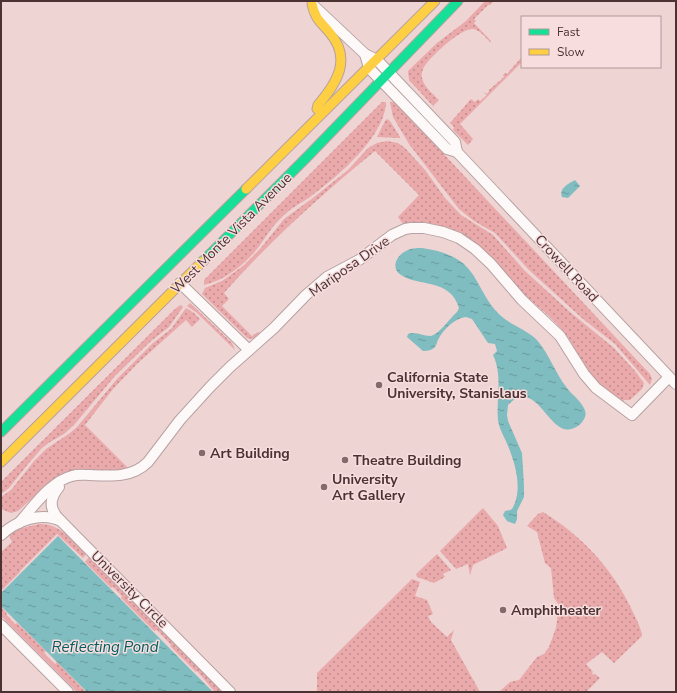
<svg xmlns="http://www.w3.org/2000/svg" width="677" height="693" viewBox="0 0 677 693" font-family="'Nunito Sans',sans-serif">
	<style>
		.grass { fill: url(#grass-dots) }
		.water { fill: url(#water-ripples) }
		.lines { fill: none; stroke-linecap: round; stroke-linejoin: round }
		.street-casing { stroke: #b7a1a1; stroke-width: 12 }
		.fast-casing { stroke: #b7a1a1; stroke-width: 11 }
		.slow-casing { stroke: #b7a1a1; stroke-width: 11 }
		.street { stroke: #fdf9f9; stroke-width: 10 }
		.fast { stroke: #16e098; stroke-width: 9 }
		.slow { stroke: #ffcf43; stroke-width: 9 }
		.poi-dot { fill: #846b6b; stroke: #f7dddd; stroke-width: 1.5 }
		.labels { text-anchor: middle; stroke-width: 3; stroke-linejoin: round; paint-order: stroke }
		.street-label { font-size: 14px; fill: #4b3333; stroke: #f7dddd }
		.poi-label { font-size: 14px; font-weight: bold; fill: #4b3333; stroke: #f7dddd; text-anchor: start }
		.water-label { font-size: 15px; font-style: italic; fill: #005c5f; stroke: #f7dddd }
	</style>
	<defs>
		<pattern id="grass-dots" width="8" height="8" patternUnits="userSpaceOnUse"><rect width="8" height="8" fill="#eaa9aa"/><path d="M2 2h.1M6 6h.1" fill="none" stroke="#c08a8b" stroke-width="1.8" stroke-linecap="round"/></pattern>
		<pattern id="water-ripples" width="26" height="14" patternUnits="userSpaceOnUse"><rect width="26" height="14" fill="#7fbdc0"/><path d="M2 4q2-2 4 0t4 0M15 11q2-2 4 0t4 0" fill="none" stroke="#6a9a9d"/></pattern>
	</defs>
	<rect width="100%" height="100%" fill="#efd4d4"/>
	<g class="grass">
		<path d="M 485,1 L 493,1 L 493,2 L 490,5 L 488,5 L 474,19 L 476,21 L 474,23 L 491,41 L 490,42 C 485,37 480,30 473,29 C 461,28 427,59 423,69 C 422,72 421,75 422,78 C 424,87 433,94 439,100 L 433,106 L 409,80 L 408,71 L 437,43 L 466,21 Z"/>
		<path d="M 522,58 L 522,62 L 460,124 L 473,139 L 468,145 L 453,130 L 454,127 L 450,123 L 471,99 L 475,102 L 478,99 L 480,101 L 487,95 L 482,91 L 487,94 L 489,91 L 489,90 L 504,77 L 503,75 L 505,73 L 507,74 L 520,59 Z"/>
		<path d="M 382,102 L 386,102 C 385,137 337,177 310,197 C 301,203 291,208 283,216 C 274,224 267,235 260,245 C 247,263 226,280 204,285 L 204,280 Z"/>
		<path d="M 390,102 L 395,102 L 650,374 L 652,379 L 650,385 L 615,344 L 583,319 L 529,270 L 495,233 L 474,221 L 459,209 L 409,144 L 393,117 Z"/>
		<path d="M 387,119 L 390,121 L 400,137 L 400,138 L 377,137 L 385,121 Z"/>
		<path d="M 387,141 L 398,143 L 405,148 L 425,170 L 445,198 L 461,215 L 493,235 L 525,271 L 570,312 L 614,348 L 635,371 L 644,383 L 642,389 L 630,400 L 624,400 L 623,402 C 612,394 600,387 592,377 C 581,363 575,346 565,333 C 552,317 535,305 521,291 C 491,259 482,237 436,225 C 425,222 413,221 403,224 L 398,217 L 419,195 L 375,151 C 321,195 270,241 224,293 L 229,299 L 222,306 L 252,336 L 258,332 L 260,333 C 257,338 252,340 247,338 L 202,294 L 205,288 L 222,281 L 243,266 L 260,249 L 284,219 L 313,198 L 348,170 L 368,148 L 377,143 Z"/>
		<path d="M 190,303 L 232,343 L 235,350 L 197,313 L 187,306 Z"/>
		<path d="M 181,305 L 183,307 L 169,327 L 151,341 L 115,376 L 74,425 L 64,434 L 50,442 L 42,448 L 28,464 L 9,488 L 1,494 L 1,482 L 176,308 Z"/>
		<path d="M 186,308 L 194,313 L 200,319 L 192,327 L 186,320 L 138,363 L 113,389 L 85,425 L 128,468 L 127,470 L 75,470 L 70,471 L 54,482 L 52,480 L 18,511 L 11,513 L 1,509 L 1,497 L 11,490 L 35,460 L 46,449 L 70,433 L 77,427 L 117,379 L 153,343 L 171,329 Z"/>
		<path d="M 483,508 L 498,526 L 507,548 L 473,565 L 470,575 L 468,564 L 456,569 L 440,551 Z"/>
		<path d="M 543,512 C 581,535 613,569 632,610 C 636,619 641,627 642,636 L 614,663 L 602,652 L 586,664 L 593,672 L 592,673 L 593,675 L 595,674 L 600,678 L 586,692 L 499,692 L 510,682 L 519,680 L 537,657 L 544,654 L 549,647 L 556,628 L 559,605 L 554,598 L 551,568 L 545,563 L 537,532 L 527,526 L 538,514 Z"/>
		<path d="M 39,524 C 60,523 73,541 86,554 L 83,558 L 57,534 L 20,571 L 20,572 L 1,591 L 1,552 L 12,542 L 9,535 L 22,528 Z"/>
		<path d="M 437,554 L 451,570 L 443,574 L 445,577 L 434,583 L 417,577 L 416,574 Z"/>
		<path d="M 89,557 L 221,689 L 223,692 L 215,692 L 197,671 L 196,672 L 170,646 L 171,645 L 157,630 L 154,631 L 121,598 L 122,596 L 113,587 L 111,588 L 85,562 Z"/>
		<path d="M 412,579 L 420,582 L 415,596 L 427,600 L 433,614 L 428,616 L 431,622 L 447,637 L 454,630 L 451,640 L 480,692 L 317,692 L 317,673 Z"/>
		<path d="M 1,607 L 7,613 L 6,614 L 15,624 L 17,623 L 46,651 L 44,653 L 55,664 L 57,662 L 86,692 L 77,692 L 1,616 Z"/>
	</g>
	<g class="water">
		<path d="M 575,180 L 580,186 L 568,198 L 562,197 C 559,188 568,184 575,180 Z"/>
		<path d="M 422,248 C 436,250 452,254 464,264 C 478,277 483,297 496,311 C 507,324 524,328 536,339 C 549,353 555,373 567,388 C 572,395 589,407 585,417 C 583,422 579,426 574,428 C 549,440 537,374 508,405 L 507,415 L 508,421 L 522,453 L 524,486 L 524,497 L 517,511 L 517,519 L 515,524 L 507,521 L 503,515 L 505,511 L 510,510 L 512,509 C 523,491 516,465 508,446 C 505,438 499,429 498,420 C 496,399 503,376 493,355 L 497,351 L 495,344 L 488,343 L 472,319 L 466,317 C 455,318 444,329 439,338 C 437,341 437,344 435,347 C 432,350 428,351 423,351 L 407,337 L 408,334 C 416,331 422,336 430,336 C 439,335 450,318 457,312 L 459,308 C 450,278 419,287 401,275 C 390,268 397,255 406,251 C 411,248 416,248 422,248 Z"/>
		<path d="M 58,536 L 213,692 L 87,692 L 1,606 L 1,593 Z"/>
	</g>
	<g class="lines">
		<defs>
			<g id="street">
				<path d="M 314,6 L 365,54 L 377,60 L 455,142 L 457,152"/>
				<path d="M 365,54 L 369,68 L 447,149 L 457,152 L 676,384"/>
				<path d="M 180,283 L 249,350"/>
				<path d="M 59,487 C 49,499 49,510 61,521"/>
				<path d="M 19,523 C 33,507 51,481 72,476 C 78,474 84,475 90,475 C 111,476 132,478 148,462 L 180,420 L 210,387 L 230,367 L 274,328 L 306,295 L 327,277 L 359,260 L 392,235 L 405,229 L 411,228 L 424,228 L 443,232 L 459,238 L 475,249 L 491,264 L 522,300 L 560,336 L 584,374 L 596,388 L 632,415 L 669,377"/>
				<path d="M 1,535 C 16,521 41,511 61,521 L 230,692"/>
				<path d="M 1,625 L 68,692"/>
			</g>
			<g id="fast">
				<path d="M 203,261 L 307,157 L 458,1"/>
				<path d="M 1,432 L 246,189"/>
			</g>
			<g id="slow">
				<path d="M 312,4 C 315,19 321,22 330,33 C 352,59 337,83 318,105 L 317,109"/>
				<path d="M 246,189 L 435,1"/>
				<path d="M 1,462 L 203,261"/>
			</g>
		</defs>
		<use href="#street" class="street-casing"/>
		<use href="#fast" class="fast-casing"/>
		<use href="#slow" class="slow-casing"/>
		<use href="#street" class="street"/>
		<use href="#fast" class="fast"/>
		<use href="#slow" class="slow"/>
	</g>
	<g class="poi-dot">
		<circle cx="379" cy="385" r="4"/>
		<circle cx="202" cy="453" r="4"/>
		<circle cx="345" cy="460" r="4"/>
		<circle cx="324" cy="487" r="4"/>
		<circle cx="503" cy="610" r="4"/>
	</g>
	<g class="labels">
		<g class="street-label">
			<text transform="translate(231 233) rotate(-45)" y="5">West Monte Vista Avenue</text>
			<text transform="translate(349 266) rotate(-35)" y="5">Mariposa Drive</text>
			<text transform="translate(567 268) rotate(47)" y="5">Crowell Road</text>
			<text transform="translate(130 589) rotate(45)" y="5">University Circle</text>
		</g>
		<g class="poi-label">
			<text x="387" y="382">California State<tspan x="387" dy="16">University, Stanislaus</tspan></text>
			<text x="210" y="458">Art Building</text>
			<text x="353" y="465">Theatre Building</text>
			<text x="332" y="484">University<tspan x="332" dy="16">Art Gallery</tspan></text>
			<text x="511" y="615">Amphitheater</text>
		</g>
		<g class="water-label">
			<text x="105" y="652">Reflecting Pond</text>
		</g>
	</g>
	<rect width="677" height="693" fill="none" stroke="#4b3333" stroke-width="4"/>
	<rect x="521" y="16" width="140" height="52" fill="#f7dddd" stroke="#b29999"/>
	<rect x="529" y="29" width="20" height="6" fill="#16e098" stroke="#b29999"/>
	<text x="557" y="36" font-size="12" fill="#4b3333">Fast</text>
	<rect x="529" y="49" width="20" height="6" fill="#ffcf43" stroke="#b29999"/>
	<text x="557" y="56" font-size="12" fill="#4b3333">Slow</text>
</svg>
